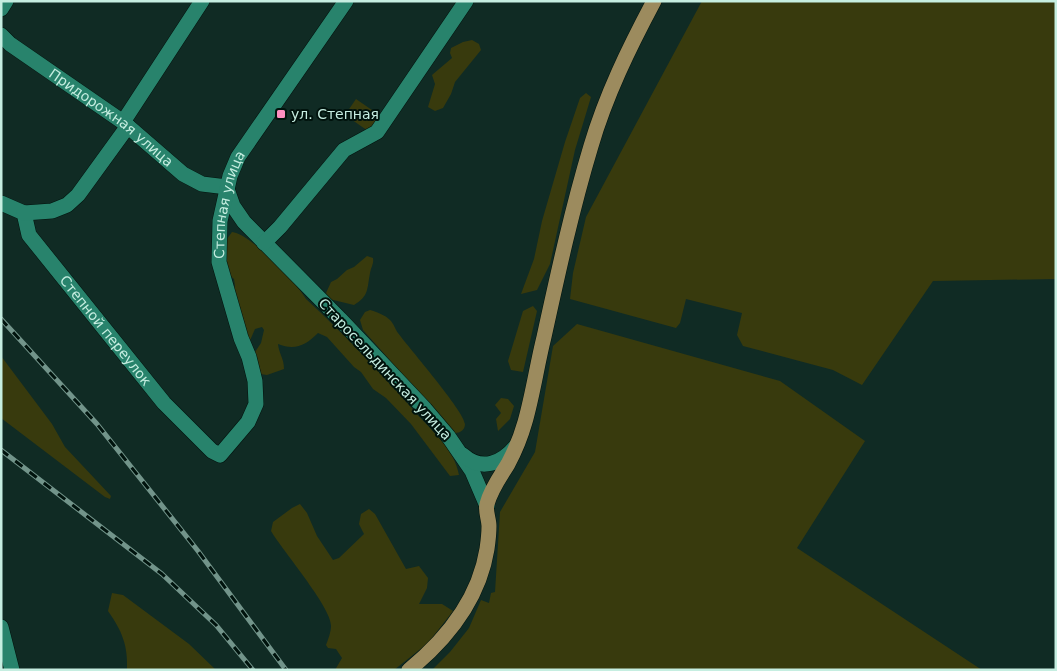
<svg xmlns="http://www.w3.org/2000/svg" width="1057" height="671" viewBox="0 0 1057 671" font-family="'DejaVu Sans',sans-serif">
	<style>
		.green { fill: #383a0d }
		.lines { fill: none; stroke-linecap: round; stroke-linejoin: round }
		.minor-casing { stroke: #00130d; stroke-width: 16 }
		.major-casing { stroke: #00130d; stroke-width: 16 }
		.minor { stroke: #28836c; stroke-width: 15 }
		.major { stroke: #9c8b5e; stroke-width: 15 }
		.rail-casing { stroke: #72948a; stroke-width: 5 }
		.rail { stroke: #00130d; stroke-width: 3; stroke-dasharray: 9; stroke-linecap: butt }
		.poi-dot { fill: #fd8ec0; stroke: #00130d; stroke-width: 2 }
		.labels { text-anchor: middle; stroke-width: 4; stroke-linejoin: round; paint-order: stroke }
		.poi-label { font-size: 14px; fill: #c6eee1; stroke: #00130d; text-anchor: start }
		.street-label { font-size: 14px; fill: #c6eee1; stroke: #00130d }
	</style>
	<rect width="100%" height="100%" fill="#102b24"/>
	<g class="green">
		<path d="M 702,1 L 1056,1 L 1056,279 L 933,281 L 862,385 L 833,370 L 743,346 L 737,335 L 742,313 L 686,299 L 680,323 L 676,328 L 570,299 L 573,273 L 586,217 Z"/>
		<path d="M 472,40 L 479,44 L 481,50 L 455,82 L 451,94 L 443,108 L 435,111 L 428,107 L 435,84 L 432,75 L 452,58 L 450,53 L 451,48 L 463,42 Z"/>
		<path d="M 586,93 L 591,97 L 575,150 L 550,264 L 537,290 L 521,294 L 534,259 L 542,221 L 565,142 L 580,98 Z"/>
		<path d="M 356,99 L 382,117 L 371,133 L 345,115 Z"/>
		<path d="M 232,232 C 251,234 296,282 306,299 C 345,335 381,373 416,413 C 432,431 455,450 459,475 L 450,476 L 411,424 L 386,398 L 373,389 L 361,372 L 354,367 L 327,337 L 318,333 C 306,345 295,351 278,344 C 279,354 284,358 284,369 L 267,375 L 260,374 L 253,355 L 261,343 L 264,330 L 262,327 L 255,329 L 248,345 L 230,292 L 235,286 L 234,279 L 224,270 L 224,243 Z"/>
		<path d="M 367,256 L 373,258 C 374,264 371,267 370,273 C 367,289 369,296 354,305 L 329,299 L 326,293 L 331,282 L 337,279 L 347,270 L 354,267 Z"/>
		<path d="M 533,306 L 537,311 L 523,372 L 511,370 L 508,361 L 523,311 Z"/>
		<path d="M 370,310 C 377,312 385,315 390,320 C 394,324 395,329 398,333 C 409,348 464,411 465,424 C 465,430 460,433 455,433 L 363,330 L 360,320 L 365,312 Z"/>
		<path d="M 577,324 L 780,381 L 865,441 L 797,548 L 982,670 L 432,670 L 450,652 L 469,628 L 481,600 L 489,603 L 491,593 L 495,592 L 500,512 L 535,452 L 553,346 Z"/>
		<path d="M 1,356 L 52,424 L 65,447 L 111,496 L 110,499 L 105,497 L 1,418 Z"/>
		<path d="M 501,398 L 508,399 L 514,406 L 510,419 L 498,431 L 496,419 L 501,413 L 495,405 Z"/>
		<path d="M 300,504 L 307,513 L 317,536 L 333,560 L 339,558 L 364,534 L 359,524 L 361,514 L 369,509 L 375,514 L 406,569 L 419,566 L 428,578 L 427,588 L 419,604 L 442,604 L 453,611 L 428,643 L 394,670 L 335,670 L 342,658 L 336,649 L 328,648 L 326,645 C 328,640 331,632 331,626 C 332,608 282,550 271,531 L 273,522 L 292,508 Z"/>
		<path d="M 112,593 L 123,595 L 189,644 L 216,670 L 127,670 C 128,645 122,631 108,611 Z"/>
	</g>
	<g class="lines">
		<defs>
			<g id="minor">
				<path d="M 1,9 L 6,1"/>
				<path id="s1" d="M 1,35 L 10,44 L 123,122 L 183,174 L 202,184 L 227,187"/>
				<path d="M 123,122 L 202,1"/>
				<path d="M 227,189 L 233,206 L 244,222 L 340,319 L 425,409 L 448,436 L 472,471 L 487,506"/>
				<path id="s2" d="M 1,203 L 24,213 L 29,235 L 164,403 L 212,451 L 220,455 L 248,422 L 256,404 L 255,381 L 249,357 L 241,338 L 219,262 L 220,221 L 230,176 L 238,157 L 346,1"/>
				<path d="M 24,213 L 52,211 L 67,205 L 78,195 L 128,126"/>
				<path d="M 264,243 L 280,227 L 344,150 L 377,132 L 466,1"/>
				<path d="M 463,455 C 482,472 502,463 516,446"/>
				<path d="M 1,627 L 12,670"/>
			</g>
			<path id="major" d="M 409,670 C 448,638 479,599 487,549 C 488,542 489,534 489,526 C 489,519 485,511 487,504 C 491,489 500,477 508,464 C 515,451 521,436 525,422 C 533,394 537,365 544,337 C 558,273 572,209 591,146 C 606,95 629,48 654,1"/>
		</defs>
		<use href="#minor" class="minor-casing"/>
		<use href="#major" class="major-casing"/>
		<use href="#minor" class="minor"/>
		<use href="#major" class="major"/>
		<defs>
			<g id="rail">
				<path d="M 1,319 L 97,424 L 198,551 L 286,670"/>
				<path d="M 1,450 L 162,574 L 216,625 L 253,670"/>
			</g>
		</defs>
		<use href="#rail" class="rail-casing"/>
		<use href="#rail" class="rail"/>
	</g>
	<rect class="poi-dot" x="276" y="109" width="10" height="10" rx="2.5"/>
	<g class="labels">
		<g class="poi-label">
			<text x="291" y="119">ул. Степная</text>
		</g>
		<g class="street-label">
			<text dy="5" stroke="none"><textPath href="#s1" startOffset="138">Придорожная улица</textPath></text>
			<text dy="5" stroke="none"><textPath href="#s2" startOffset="609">Степная улица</textPath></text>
			<text dy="5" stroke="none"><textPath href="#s2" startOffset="170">Степной переулок</textPath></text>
			<text transform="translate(385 369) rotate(47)" y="5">Старосельдинская улица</text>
		</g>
	</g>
	<rect width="1057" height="671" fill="none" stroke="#c6eee1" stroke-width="5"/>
</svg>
